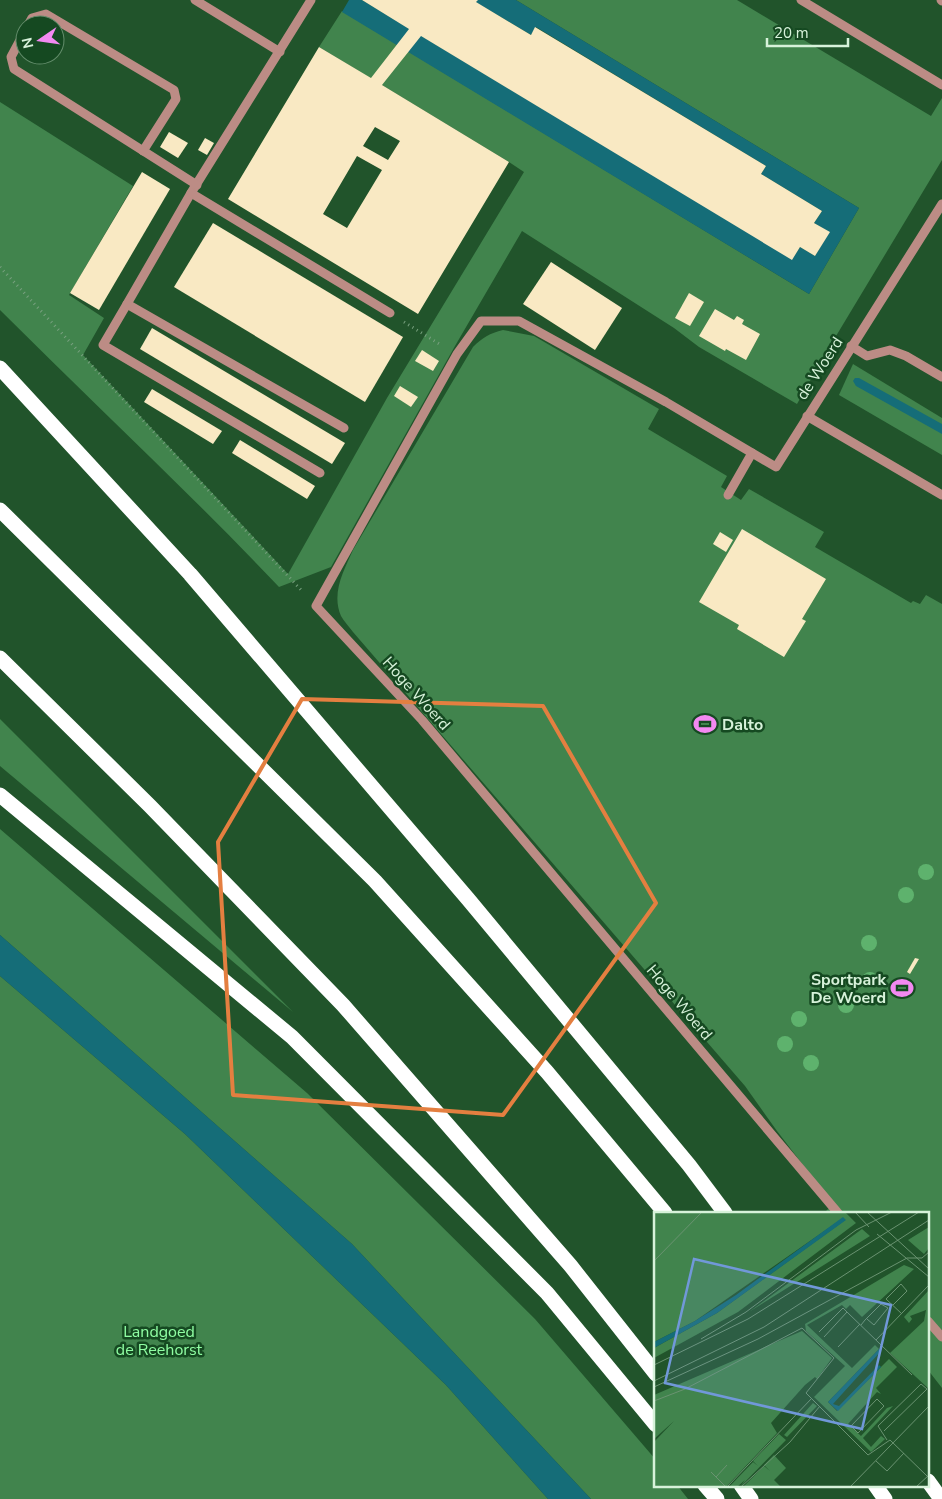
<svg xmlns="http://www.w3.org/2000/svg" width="942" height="1499" viewBox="0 0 942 1499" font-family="'Nunito Sans',sans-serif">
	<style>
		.green { fill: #41844d }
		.water { fill: #156d78 }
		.building { fill: #f9e9c3; fill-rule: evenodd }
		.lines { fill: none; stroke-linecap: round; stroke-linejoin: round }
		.path { stroke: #78a07f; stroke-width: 3; stroke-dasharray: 1 4; stroke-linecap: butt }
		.minor { stroke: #bc8c85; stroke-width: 9 }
		.highway { stroke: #fff; stroke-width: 15 }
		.tree { fill: #5eb26d }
		.marked { fill: none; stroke: #e47f40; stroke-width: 4; stroke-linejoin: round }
		.labels { text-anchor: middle; stroke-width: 5; stroke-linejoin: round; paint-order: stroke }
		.street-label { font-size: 16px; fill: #d7f2da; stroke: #154921 }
		.poi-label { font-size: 16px; font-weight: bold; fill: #d7f2da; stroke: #154921; text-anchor: start }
		.park-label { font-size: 16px; fill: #90fea3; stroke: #154921 }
		.inset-road { fill: none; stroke: #6a9371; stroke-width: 1 }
		.view { fill: #7198d9; fill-opacity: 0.15; stroke: #7198d9; stroke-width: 2.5 }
		.inset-edge { fill: none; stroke: #d7f2da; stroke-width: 2.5 }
	</style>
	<rect width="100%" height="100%" fill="#21542b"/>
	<g class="green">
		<path d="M 516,0 L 737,0 L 931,116 L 942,98 L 942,160 L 824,356 L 797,404 L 699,347 L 674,328 L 522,231 L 455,346 L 331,567 L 279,587 C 189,492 93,403 0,310 L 0,102 L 133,186 L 69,295 L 104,318 L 83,355 L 288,574 L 387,398 L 524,172 L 509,162 L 319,47 L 342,11 L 809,294 L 859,208 Z"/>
		<path d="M 503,330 L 534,336 L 659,409 L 648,429 L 727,476 L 721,487 L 741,500 L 749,489 L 824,532 L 815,547 L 911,603 L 913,601 L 920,604 L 926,595 L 942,604 L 942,1388 L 928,1370 L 928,1213 L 824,1213 L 833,1204 L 777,1131 L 745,1086 L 353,632 C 349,627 344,621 341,616 C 331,593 344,570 353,550 L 473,347 C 482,338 490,333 503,330 Z"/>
		<path d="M 853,364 L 942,418 L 942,455 L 839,395 Z"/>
		<path d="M 0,719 L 293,1012 L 0,766 Z"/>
		<path d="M 0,829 L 307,1093 L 535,1319 L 656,1460 L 656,1485 L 677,1485 L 688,1499 L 591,1499 L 352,1244 L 0,935 Z"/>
		<path d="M 0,976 L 185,1134 L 446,1385 L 548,1499 L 0,1499 Z"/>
	</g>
	<g class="water">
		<path d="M 349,0 L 362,0 L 792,259 L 800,247 L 815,256 L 829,232 L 814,223 L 822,211 L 761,174 L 766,166 L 536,27 L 531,35 L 472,0 L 516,0 L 859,208 L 809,294 L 342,12 Z"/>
		<path d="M 855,378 L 859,378 L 942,424 L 942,434 L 856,386 L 853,381 Z"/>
		<path d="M 0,935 L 352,1244 L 591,1499 L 548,1499 L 446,1385 L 185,1134 L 0,976 Z"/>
	</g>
	<g class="building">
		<path d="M 362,0 L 478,0 L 476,2 L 531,35 L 535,27 L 766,166 L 761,174 L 822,211 L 814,223 L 830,232 L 815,256 L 800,247 L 792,260 L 421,36 L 382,85 L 509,162 L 418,314 L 228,199 L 319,47 L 371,78 L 409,29 ZM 375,127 L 400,141 L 388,160 L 363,146 ZM 357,156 L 382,170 L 347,228 L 323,214 Z"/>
		<path d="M 169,132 L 188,143 L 178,158 L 160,147 Z"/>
		<path d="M 205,138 L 214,143 L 207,155 L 198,150 Z"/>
		<path d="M 142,172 L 170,189 L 99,310 L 70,293 Z"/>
		<path d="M 213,223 L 403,337 L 365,402 L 174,287 Z"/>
		<path d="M 551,262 L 622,308 L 595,350 L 523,304 Z"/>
		<path d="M 689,293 L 704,302 L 690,326 L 675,318 Z"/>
		<path d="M 715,309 L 734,320 L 737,316 L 744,320 L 742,324 L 760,334 L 746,360 L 726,349 L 725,351 L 699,336 Z"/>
		<path d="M 152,328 L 345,443 L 332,464 L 140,349 Z"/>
		<path d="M 422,350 L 439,361 L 433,371 L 415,361 Z"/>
		<path d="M 400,386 L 418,397 L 411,407 L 394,396 Z"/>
		<path d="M 152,389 L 222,431 L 213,444 L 144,402 Z"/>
		<path d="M 240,440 L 315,486 L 307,499 L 232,453 Z"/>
		<path d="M 742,529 L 826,579 L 802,619 L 806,621 L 784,657 L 737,629 L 739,625 L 699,602 Z"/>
		<path d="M 720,532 L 733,540 L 726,552 L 713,544 Z"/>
		<path d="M 915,958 L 919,959 L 910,974 L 907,972 Z"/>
	</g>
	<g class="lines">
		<g class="path">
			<path d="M 0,267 L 303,592"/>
			<path d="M 404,322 L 441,345"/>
		</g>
		<g class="minor">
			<path d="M 195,0 L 280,52"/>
			<path d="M 311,0 L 191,193 L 127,304 L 344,428"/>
			<path d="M 801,0 L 942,85"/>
			<path d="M 941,0 L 942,1"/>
			<path d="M 28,25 L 32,18 L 46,14 L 174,90 L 176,99 L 143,151"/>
			<path d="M 25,31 L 11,57 L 14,69 L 197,185"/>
			<path d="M 191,193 L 390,313"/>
			<path d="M 127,304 L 103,345 L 320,473"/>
			<path d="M 851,346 L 867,356 L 890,350 L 906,356 L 942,377"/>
			<path d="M 807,416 L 942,495"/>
			<path d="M 728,495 L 752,453"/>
			<path d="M 838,1213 L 422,720 L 316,606 L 457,354 L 481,321 L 519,321 L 666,402 L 776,467 L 942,204"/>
			<path d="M 928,1321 L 942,1337"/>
		</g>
		<g class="highway">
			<path d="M 0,368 L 190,574 L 468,899 L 689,1165 L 725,1213"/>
			<path d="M 0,510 L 375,881 L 547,1072 L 665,1213"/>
			<path d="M 0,658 L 150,806 L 343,1005 L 570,1265 L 656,1374"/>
			<path d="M 0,795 L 292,1037 L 547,1293 L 656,1425"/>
			<path d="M 928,1481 L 941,1499"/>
			<path d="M 705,1485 L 717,1499"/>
			<path d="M 741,1485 L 751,1499"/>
			<path d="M 875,1485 L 885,1499"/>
		</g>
	</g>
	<g class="tree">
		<circle cx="926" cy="872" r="8"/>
		<circle cx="906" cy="895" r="8"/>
		<circle cx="869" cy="943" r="8"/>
		<circle cx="870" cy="980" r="8"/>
		<circle cx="846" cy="1005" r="8"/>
		<circle cx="799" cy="1019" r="8"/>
		<circle cx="785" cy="1044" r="8"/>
		<circle cx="811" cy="1063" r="8"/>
	</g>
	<path class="marked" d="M 302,699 L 543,706 L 656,903 L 503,1115 L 233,1095 L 218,842 Z"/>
	<defs>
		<symbol id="stadium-bare" viewBox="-9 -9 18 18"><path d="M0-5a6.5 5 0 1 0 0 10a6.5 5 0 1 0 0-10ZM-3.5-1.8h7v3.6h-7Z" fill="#f389f1" stroke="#154921" stroke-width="2.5" paint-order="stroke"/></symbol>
	</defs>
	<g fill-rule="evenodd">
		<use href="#stadium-bare" x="689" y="708" width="32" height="32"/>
		<use href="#stadium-bare" x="886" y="972" width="32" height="32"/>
	</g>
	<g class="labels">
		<g class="street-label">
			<text transform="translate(819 368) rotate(-57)" y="6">de Woerd</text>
			<text transform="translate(417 693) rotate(48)" y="6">Hoge Woerd</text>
			<text transform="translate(680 1002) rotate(50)" y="6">Hoge Woerd</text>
		</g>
		<g class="poi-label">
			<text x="722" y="730">Dalto</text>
			<text x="886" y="985" text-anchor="end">Sportpark<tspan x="886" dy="18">De Woerd</tspan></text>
		</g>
		<g class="park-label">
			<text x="159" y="1337">Landgoed<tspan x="159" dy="18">de Reehorst</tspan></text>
		</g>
	</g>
	<g transform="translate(654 1212)">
		<rect width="275" height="275" fill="#21542b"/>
		<path d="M 0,0 L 191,0 L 202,11 L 84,100 L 0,146 L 0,136 L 63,101 L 191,8 L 189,6 L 41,109 L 0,130 ZM 275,15 L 275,36 L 270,42 L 254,28 ZM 208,17 L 216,24 L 95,100 ZM 250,53 L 260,57 L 208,105 L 196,93 L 192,97 L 188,93 L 153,113 L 198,156 L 221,133 L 225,137 L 174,190 L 183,199 L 235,147 L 243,155 L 222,176 L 227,182 L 223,180 L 194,212 L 207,224 L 233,196 L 239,194 L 209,226 L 217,235 L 227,224 L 231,227 L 217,240 L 160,185 L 191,154 L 152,119 L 151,112 ZM 275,78 L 275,177 L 236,141 L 270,109 L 272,98 L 256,104 L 258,107 L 255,111 L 250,105 ZM 148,119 L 178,146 L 163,167 L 161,165 L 151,173 L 117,211 L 123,221 L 72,275 L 0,275 L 0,230 L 20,209 L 0,227 L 0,183 ZM 159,191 L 163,194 L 133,225 L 130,223 ZM 125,222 L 132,228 L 86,275 L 91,268 L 83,275 L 75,275 L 99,250 L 104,254 L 99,249 ZM 120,243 L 132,256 L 120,268 L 127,275 L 89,275 L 110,254 L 116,259 L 110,253 Z" fill="#41844d"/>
		<path d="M 189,5 L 192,8 L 63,101 L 0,136 L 0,130 L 41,109 L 82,83 ZM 225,137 L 227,139 L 179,192 L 185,194 L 225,153 L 227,155 L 184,199 L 174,190 Z" fill="#156d78"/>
		<path class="inset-road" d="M 201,0 L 215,15M 213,0 L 275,57M 223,22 L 275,65M 0,49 L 48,0M 239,93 L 253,79 L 247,72 L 232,87 L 248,102M 207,113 L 211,108 L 227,92 L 234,96 L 220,113 L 213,107M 165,120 L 189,96 L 193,100M 170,125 L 193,100 L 258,163M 47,127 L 92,100 L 202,18 L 238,0M 222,128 L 275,73M 184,135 L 206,112M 0,153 L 94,107 L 265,0M 0,169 L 110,115 L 275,8M 0,175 L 104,127 L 253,46 L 268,46 L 275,40M 223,187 L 230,194 L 204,221 L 197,214 ZM 0,189 L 31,177 L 148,116 L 180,146 L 152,181 L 214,243 L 236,228 L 273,264M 230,219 L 273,177 L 267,172 L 224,214 L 233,228M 222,249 L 233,259 L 250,241M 57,260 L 72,275M 62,265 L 73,253M 73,275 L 158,186M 87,275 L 136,230 L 166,194M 196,275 L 275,194M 262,275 L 275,263"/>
		<path class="view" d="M 40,47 L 237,93 L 208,217 L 11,171 Z"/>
		<rect width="275" height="275" class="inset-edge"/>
	</g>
	<g transform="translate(40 40) rotate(257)"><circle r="24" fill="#154921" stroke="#638d6b"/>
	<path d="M0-4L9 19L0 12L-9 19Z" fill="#f389f1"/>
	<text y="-8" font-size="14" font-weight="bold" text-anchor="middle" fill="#d7f2da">N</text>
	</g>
	<path d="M767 38v8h81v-8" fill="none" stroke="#d7f2da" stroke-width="2.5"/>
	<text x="774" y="38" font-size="15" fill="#d7f2da" stroke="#154921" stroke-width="4" paint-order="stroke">20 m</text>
</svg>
